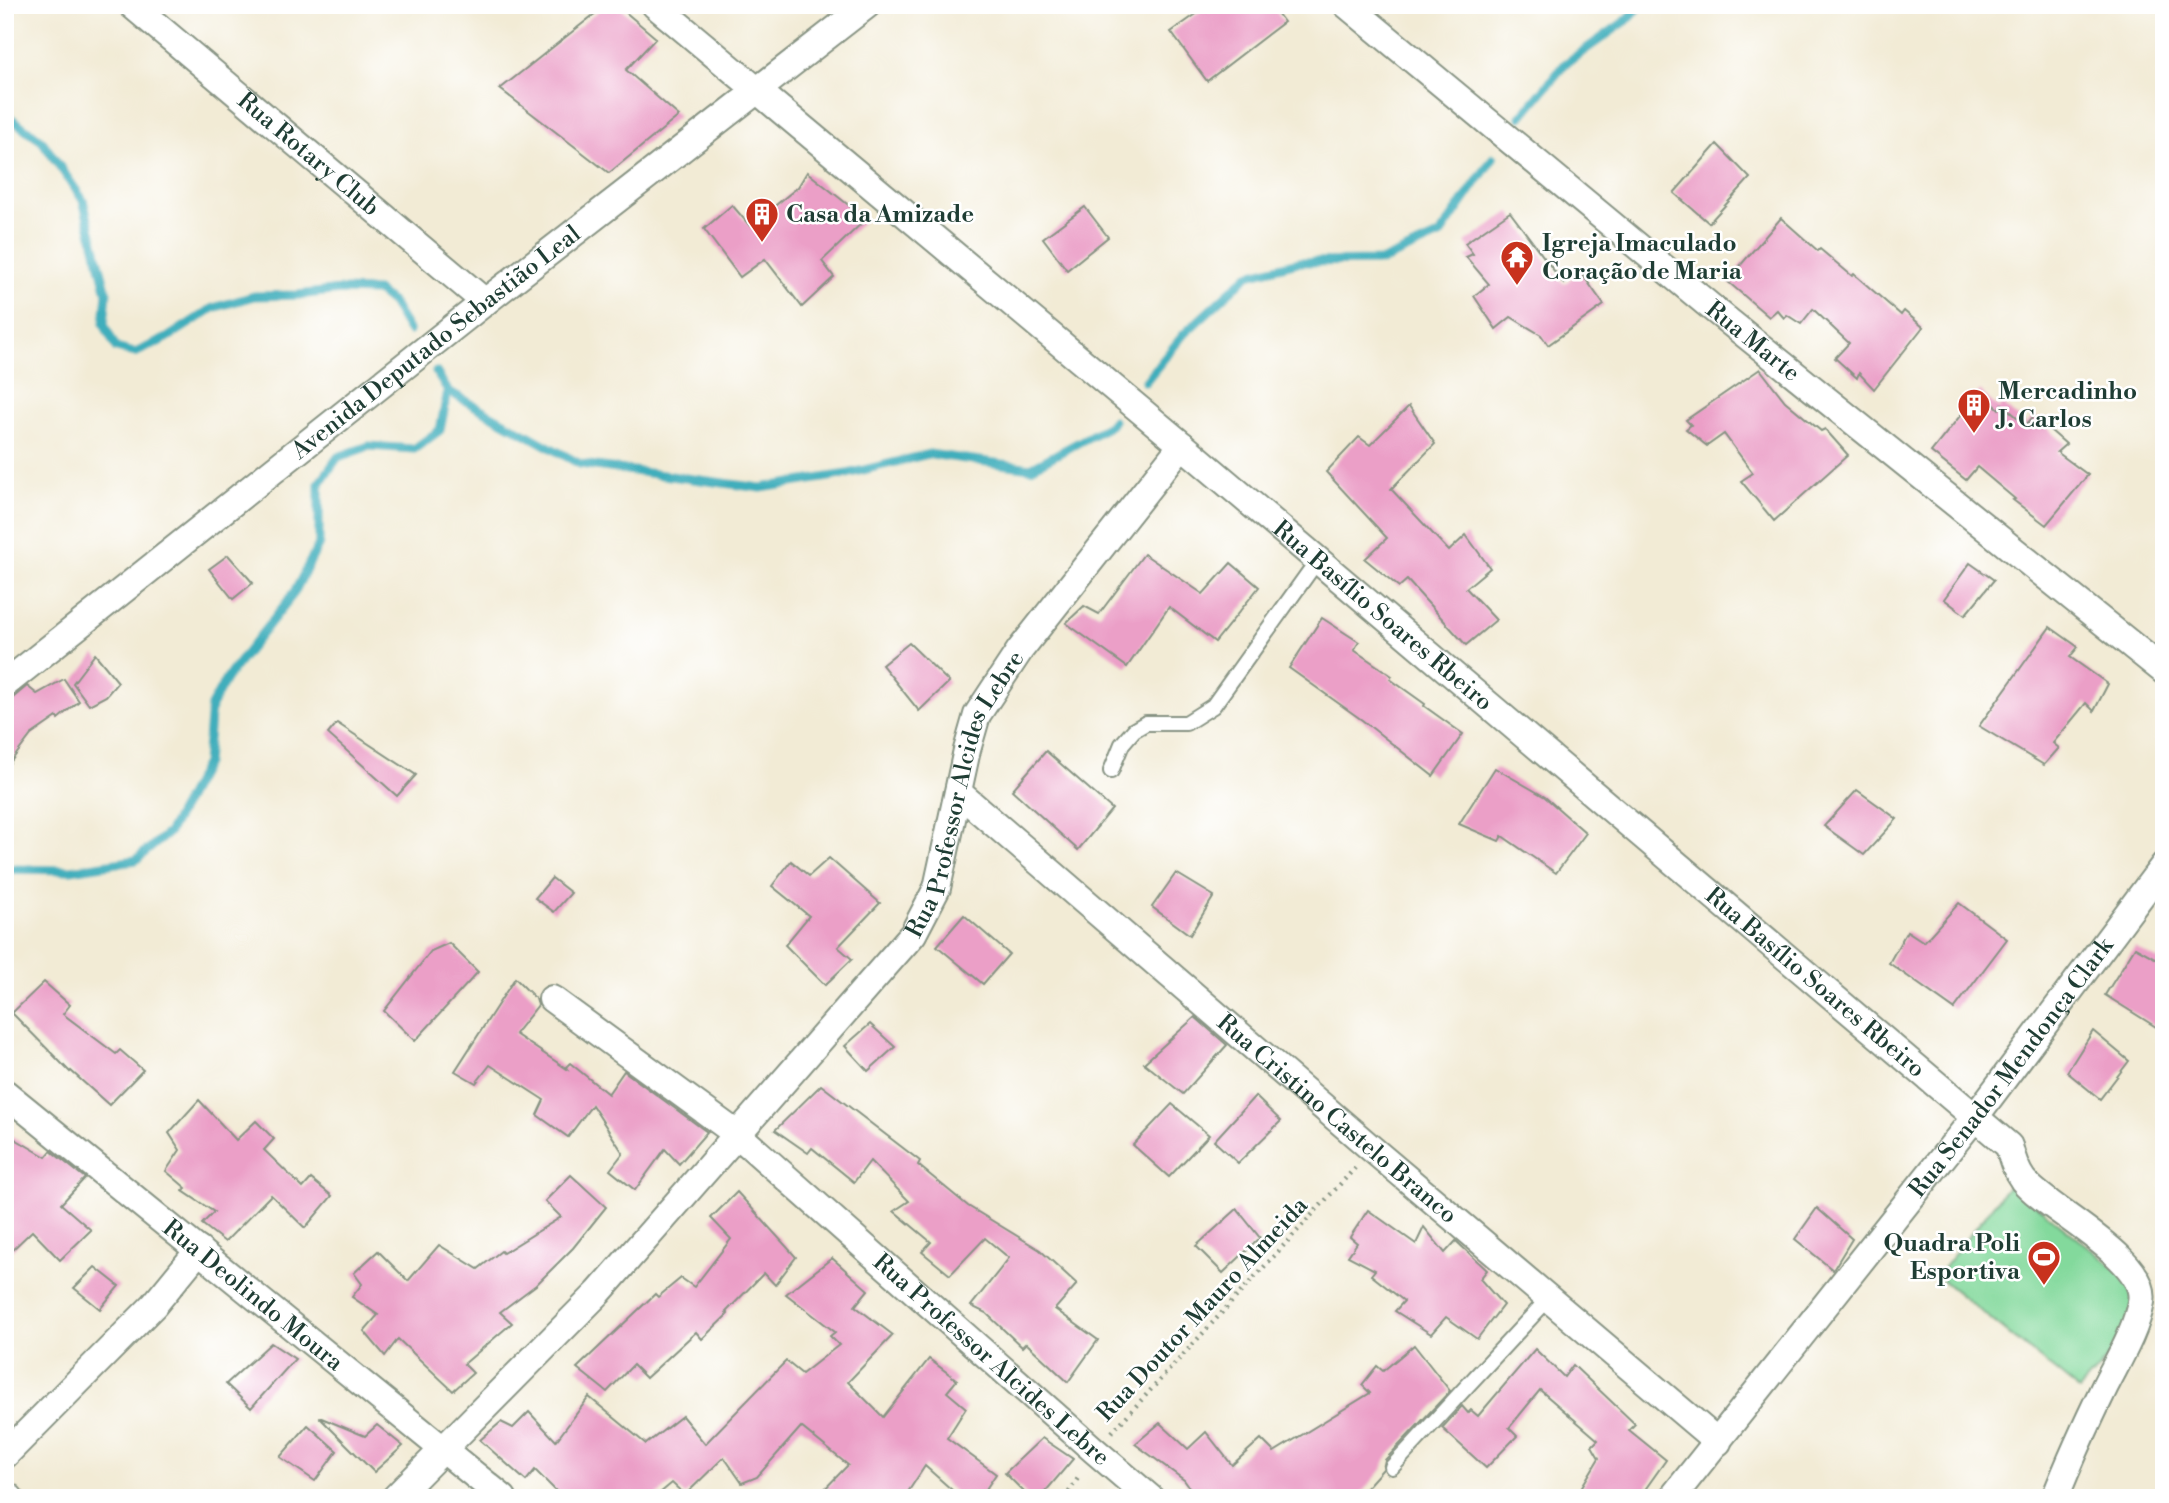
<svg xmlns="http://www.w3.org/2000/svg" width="2169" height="1503" viewBox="0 0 2169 1503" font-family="'Libre Bodoni',serif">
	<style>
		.green { fill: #83d99c; stroke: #518b68; stroke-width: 2 }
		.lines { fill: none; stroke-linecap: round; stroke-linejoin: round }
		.stream { stroke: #3faebc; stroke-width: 9 }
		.building { fill: #eb9fc7 }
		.lane-casing { stroke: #889484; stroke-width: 18 }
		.street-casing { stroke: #889484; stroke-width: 30 }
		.path { stroke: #889484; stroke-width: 4.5; stroke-dasharray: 2 5; stroke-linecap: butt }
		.lane { stroke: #fff; stroke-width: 14 }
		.street { stroke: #fff; stroke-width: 26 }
		.labels { text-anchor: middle; stroke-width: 5; stroke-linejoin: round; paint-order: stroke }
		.street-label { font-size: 24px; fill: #1f3d34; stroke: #fff }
		.poi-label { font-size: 24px; font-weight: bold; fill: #1f3d34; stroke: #fff; text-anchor: start }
	</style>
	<rect width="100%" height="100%" fill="#fff"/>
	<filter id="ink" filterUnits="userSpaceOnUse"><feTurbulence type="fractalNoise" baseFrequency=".0143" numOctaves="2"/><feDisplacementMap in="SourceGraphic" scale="14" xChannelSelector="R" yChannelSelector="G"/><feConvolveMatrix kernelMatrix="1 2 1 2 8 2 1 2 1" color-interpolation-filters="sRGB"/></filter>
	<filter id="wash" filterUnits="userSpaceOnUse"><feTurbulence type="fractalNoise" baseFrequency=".00686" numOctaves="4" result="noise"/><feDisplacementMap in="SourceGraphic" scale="28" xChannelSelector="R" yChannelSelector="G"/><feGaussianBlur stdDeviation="1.57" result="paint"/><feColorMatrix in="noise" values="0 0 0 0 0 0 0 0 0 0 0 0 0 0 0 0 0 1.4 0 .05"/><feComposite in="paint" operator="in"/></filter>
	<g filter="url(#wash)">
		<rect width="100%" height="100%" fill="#f2ebd5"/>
		<path class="green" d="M 2010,1184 L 2152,1298 L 2119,1346 L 2079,1390 L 1937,1276 Z"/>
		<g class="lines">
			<g class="stream">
				<path d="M 5,114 L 42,141 L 83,200 L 107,293 L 104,324 L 116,348 L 135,353 L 167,338 L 213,308 L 254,296 L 298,295 L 340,290 L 377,291 L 392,303 L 409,331"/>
				<path d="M 1521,117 L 1565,64 L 1627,20 L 1641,5"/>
				<path d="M 436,372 L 448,391 L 580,464 L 761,488 L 847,474 L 929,454 L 1031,468 L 1109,426 L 1113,421"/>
				<path d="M 1145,382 L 1184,334 L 1248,275 L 1298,262 L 1382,261 L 1440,235 L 1493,158"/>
				<path d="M 5,869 L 71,870 L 136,860 L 169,832 L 206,763 L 211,706 L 226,679 L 294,593 L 319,544 L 319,484 L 338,457 L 369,446 L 414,449 L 440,430 L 448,391"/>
			</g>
		</g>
		<g id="blocks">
			<g class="building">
				<path d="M 606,5 L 617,5 L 656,38 L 626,70 L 679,116 L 609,173 L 500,89 Z"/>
				<path d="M 1209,5 L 1271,5 L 1284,22 L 1207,81 L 1171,32 Z"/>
				<path d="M 1717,144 L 1750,178 L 1709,223 L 1674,193 Z"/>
				<path d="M 807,172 L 866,219 L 822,261 L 834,277 L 802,307 L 765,259 L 740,277 L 704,229 L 732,205 L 750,226 L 798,187 Z"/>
				<path d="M 1085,207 L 1108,237 L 1067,270 L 1043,238 Z"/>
				<path d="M 1510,212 L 1564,284 L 1580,271 L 1604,305 L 1548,345 L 1541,335 L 1511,317 L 1496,329 L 1474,296 L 1489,284 L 1466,257 L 1473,254 L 1465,243 Z"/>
				<path d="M 1781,218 L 1818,251 L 1820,249 L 1852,276 L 1854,274 L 1901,315 L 1904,311 L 1923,327 L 1874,389 L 1859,373 L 1857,378 L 1835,358 L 1849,343 L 1813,309 L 1801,324 L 1787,315 L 1784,318 L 1777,310 L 1769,317 L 1727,281 Z"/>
				<path d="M 1760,369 L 1785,401 L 1821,431 L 1825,429 L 1848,455 L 1774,521 L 1741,481 L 1753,473 L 1724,434 L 1707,446 L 1686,429 L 1691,425 L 1686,420 Z"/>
				<path d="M 1980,391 L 1999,409 L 2002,404 L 2026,425 L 2034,416 L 2066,444 L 2057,452 L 2088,475 L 2046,525 L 2013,500 L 2015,499 L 1977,467 L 1966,480 L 1931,452 Z"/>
				<path d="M 1409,406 L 1435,444 L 1391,489 L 1449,551 L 1466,535 L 1490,568 L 1466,588 L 1496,620 L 1466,645 L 1407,580 L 1399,587 L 1365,559 L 1387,538 L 1326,472 L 1359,437 L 1370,445 Z"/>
				<path d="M 1144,554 L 1203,594 L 1231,563 L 1259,587 L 1215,642 L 1169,607 L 1127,667 L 1066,623 L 1084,606 L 1099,614 Z"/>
				<path d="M 228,555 L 253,583 L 233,599 L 209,569 Z"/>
				<path d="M 1970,563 L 1994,580 L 1965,615 L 1944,599 Z"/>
				<path d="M 1322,618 L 1359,642 L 1354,650 L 1392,676 L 1390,679 L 1425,704 L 1424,706 L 1463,734 L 1433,776 L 1362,720 L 1289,668 Z"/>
				<path d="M 2050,627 L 2078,647 L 2070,657 L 2108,684 L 2094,711 L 2086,703 L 2053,743 L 2059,748 L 2044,765 L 1979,726 Z"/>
				<path d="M 909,643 L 949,682 L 919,711 L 882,665 Z"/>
				<path d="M 95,654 L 118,682 L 106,696 L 89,705 L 73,683 Z"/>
				<path d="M 64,679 L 79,701 L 58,719 L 57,717 L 31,735 L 5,769 L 5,724 L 12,717 L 8,702 L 27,686 L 37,694 Z"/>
				<path d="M 337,723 L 416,775 L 397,796 L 328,734 Z"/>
				<path d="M 1046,751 L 1112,809 L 1078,850 L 1012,790 Z"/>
				<path d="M 1495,768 L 1545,797 L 1586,833 L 1556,873 L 1502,836 L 1499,841 L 1459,824 Z"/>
				<path d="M 1857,790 L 1897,819 L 1864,855 L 1824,826 Z"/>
				<path d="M 829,858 L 880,903 L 838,947 L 852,959 L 825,985 L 785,945 L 809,916 L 772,886 L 791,861 L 809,876 Z"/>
				<path d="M 1176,873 L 1214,896 L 1190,935 L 1152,907 Z"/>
				<path d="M 552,878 L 571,893 L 554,912 L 535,898 Z"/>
				<path d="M 1959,903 L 2007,939 L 1954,1009 L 1889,963 L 1907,931 L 1924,942 Z"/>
				<path d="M 964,915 L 1009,954 L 983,984 L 937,946 Z"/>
				<path d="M 449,943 L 478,972 L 415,1041 L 384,1011 L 431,951 Z"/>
				<path d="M 2135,947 L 2164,963 L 2164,1032 L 2105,995 Z"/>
				<path d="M 515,978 L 536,999 L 538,1005 L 515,1034 L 567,1069 L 566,1067 L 570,1063 L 608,1094 L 624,1071 L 707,1132 L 679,1164 L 665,1149 L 635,1190 L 610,1170 L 623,1153 L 592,1105 L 568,1137 L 537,1115 L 544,1100 L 490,1065 L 476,1083 L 455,1071 Z"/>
				<path d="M 44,982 L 70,1005 L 63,1014 L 116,1054 L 120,1050 L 143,1070 L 109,1105 L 71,1071 L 70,1072 L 12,1013 Z"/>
				<path d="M 1195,1017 L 1227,1045 L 1183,1094 L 1144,1063 Z"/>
				<path d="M 870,1024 L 895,1047 L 868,1071 L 845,1046 Z"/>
				<path d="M 2093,1031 L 2129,1061 L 2100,1099 L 2067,1072 Z"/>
				<path d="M 821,1085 L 920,1161 L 918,1165 L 968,1206 L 1040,1250 L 1077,1284 L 1055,1309 L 1098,1340 L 1068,1382 L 1026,1343 L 1022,1347 L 986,1313 L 971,1306 L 1009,1258 L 985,1238 L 950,1275 L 922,1252 L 931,1242 L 894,1211 L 909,1201 L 870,1161 L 854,1182 L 812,1148 L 808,1153 L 775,1130 Z"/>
				<path d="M 1255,1096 L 1281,1121 L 1238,1163 L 1214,1141 Z"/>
				<path d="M 199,1100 L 236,1140 L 256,1121 L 274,1139 L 264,1150 L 303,1188 L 311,1179 L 332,1196 L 305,1228 L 271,1195 L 225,1242 L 202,1224 L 214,1212 L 183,1191 L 186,1188 L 166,1171 L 180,1150 L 169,1133 Z"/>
				<path d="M 1172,1104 L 1209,1135 L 1169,1177 L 1133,1145 Z"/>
				<path d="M 5,1133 L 46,1157 L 51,1151 L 85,1178 L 61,1204 L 91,1230 L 60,1260 L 32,1231 L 5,1257 Z"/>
				<path d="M 571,1175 L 606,1207 L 573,1248 L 536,1285 L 500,1312 L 512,1323 L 464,1364 L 473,1373 L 453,1391 L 398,1339 L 385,1356 L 364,1331 L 378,1315 L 352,1297 L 362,1284 L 354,1273 L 378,1251 L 408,1281 L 439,1245 L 478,1269 L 501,1251 L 503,1253 L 561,1217 L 545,1201 Z"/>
				<path d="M 737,1192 L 796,1257 L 775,1285 L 764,1273 L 726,1312 L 728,1314 L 702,1339 L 696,1332 L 646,1378 L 633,1365 L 607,1392 L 577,1368 L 655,1294 L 658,1297 L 681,1278 L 694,1287 L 731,1239 L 711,1218 Z"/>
				<path d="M 1817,1208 L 1852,1239 L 1833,1270 L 1795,1239 Z"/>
				<path d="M 1237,1209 L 1260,1238 L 1223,1273 L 1196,1246 Z"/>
				<path d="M 1368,1210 L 1416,1244 L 1424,1227 L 1445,1253 L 1456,1241 L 1487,1270 L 1480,1279 L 1503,1305 L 1477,1339 L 1446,1317 L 1431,1334 L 1395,1311 L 1404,1301 L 1371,1275 L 1375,1270 L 1348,1256 L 1357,1243 L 1350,1237 Z"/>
				<path d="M 832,1258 L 868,1290 L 855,1306 L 893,1335 L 848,1382 L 883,1417 L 929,1359 L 957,1380 L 947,1392 L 966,1408 L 947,1438 L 996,1474 L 980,1498 L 961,1498 L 925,1466 L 904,1498 L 816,1498 L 848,1465 L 801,1427 L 757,1477 L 742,1483 L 724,1457 L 685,1495 L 672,1483 L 654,1498 L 563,1498 L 535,1470 L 526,1481 L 480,1440 L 501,1422 L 513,1428 L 529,1412 L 556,1441 L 589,1397 L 646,1444 L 682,1416 L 705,1444 L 786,1361 L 802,1374 L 839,1345 L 830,1336 L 835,1332 L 786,1294 Z"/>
				<path d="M 95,1267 L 119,1286 L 100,1309 L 74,1288 Z"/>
				<path d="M 271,1343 L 295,1359 L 251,1408 L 226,1384 Z"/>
				<path d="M 1414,1345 L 1450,1391 L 1385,1460 L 1383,1469 L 1357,1498 L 1197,1498 L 1184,1480 L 1135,1444 L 1160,1423 L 1188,1449 L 1206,1432 L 1232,1465 L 1261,1439 L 1274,1452 L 1370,1393 L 1362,1385 L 1377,1366 L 1383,1371 Z"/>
				<path d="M 1535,1349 L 1564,1377 L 1573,1365 L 1635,1424 L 1629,1430 L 1666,1460 L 1639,1498 L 1575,1498 L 1599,1458 L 1592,1446 L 1598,1440 L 1540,1390 L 1509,1428 L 1517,1436 L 1486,1468 L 1442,1428 L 1462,1406 L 1468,1413 L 1471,1410 L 1478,1416 Z"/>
				<path d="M 319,1417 L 365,1436 L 377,1425 L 403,1446 L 374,1472 Z"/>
				<path d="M 308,1425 L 337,1451 L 315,1481 L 280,1457 Z"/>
				<path d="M 1042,1438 L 1073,1459 L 1040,1498 L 1030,1498 L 1005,1473 Z"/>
			</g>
		</g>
	</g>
	<g filter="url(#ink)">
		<use href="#blocks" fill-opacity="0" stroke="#889484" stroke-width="2"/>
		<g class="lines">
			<defs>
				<g id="lane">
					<path d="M 1111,771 L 1122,744 L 1134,730 L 1146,723 L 1186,723 L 1213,706 L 1317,561"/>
					<path d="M 1392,1467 L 1548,1299"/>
				</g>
				<g id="street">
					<path id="s1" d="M 132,5 L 485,302"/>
					<path id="s2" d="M 655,5 L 1182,445 L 2009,1146 C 2012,1158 2015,1169 2023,1180 C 2048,1211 2150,1259 2141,1302 C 2136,1331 2118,1360 2105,1386 C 2087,1423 2070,1460 2055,1498"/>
					<path id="s3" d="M 1347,5 L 1711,307 L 2164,671"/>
					<path id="s4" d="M 5,684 L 485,302 L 867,5"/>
					<path id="s5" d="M 959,793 L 1372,1149 L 1718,1442"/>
					<path id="s6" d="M 552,999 L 738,1135 L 1095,1451 L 1150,1498"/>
					<path id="s7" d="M 5,1093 L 503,1498"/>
					<path d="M 5,1455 L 154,1305 L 199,1250"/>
					<path d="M 5,1494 L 10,1498"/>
					<path id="s8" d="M 395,1498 L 598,1293 L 913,934 L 937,888 L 967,750 L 977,715 L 1020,650 L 1182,445"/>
					<path id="s9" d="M 1672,1498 L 1975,1117 L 2164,865"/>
				</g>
			</defs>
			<use href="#lane" class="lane-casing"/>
			<use href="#street" class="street-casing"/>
			<g class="path">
				<path d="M 1112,1432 L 1355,1168"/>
				<path d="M 1065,1498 L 1080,1475"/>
			</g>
			<use href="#lane" class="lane"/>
			<use href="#street" class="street"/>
		</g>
	</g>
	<defs>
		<symbol id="building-pin" viewBox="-11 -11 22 30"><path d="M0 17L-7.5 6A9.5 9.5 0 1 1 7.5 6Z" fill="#c8321e" stroke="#fff"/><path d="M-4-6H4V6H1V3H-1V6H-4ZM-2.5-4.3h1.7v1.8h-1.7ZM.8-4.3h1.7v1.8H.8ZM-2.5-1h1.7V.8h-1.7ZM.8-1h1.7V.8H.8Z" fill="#fff"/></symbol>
		<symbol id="temple-pin" viewBox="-11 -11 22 30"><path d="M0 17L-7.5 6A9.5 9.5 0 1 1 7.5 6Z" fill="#c8321e" stroke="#fff"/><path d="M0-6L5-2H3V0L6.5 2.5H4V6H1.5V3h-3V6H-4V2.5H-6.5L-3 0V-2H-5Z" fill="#fff"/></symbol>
		<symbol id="stadium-pin" viewBox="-11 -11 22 30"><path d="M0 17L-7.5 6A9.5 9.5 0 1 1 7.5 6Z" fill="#c8321e" stroke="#fff"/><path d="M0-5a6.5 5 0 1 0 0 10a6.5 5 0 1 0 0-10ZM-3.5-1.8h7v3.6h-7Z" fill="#fff"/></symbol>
	</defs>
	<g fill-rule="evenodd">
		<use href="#building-pin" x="743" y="195" width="38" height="52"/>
		<use href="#temple-pin" x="1498" y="238" width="38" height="52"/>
		<use href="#building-pin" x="1955" y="386" width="38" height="52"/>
		<use href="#stadium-pin" x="2025" y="1238" width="38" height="52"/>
	</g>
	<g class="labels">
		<g class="street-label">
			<text dy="8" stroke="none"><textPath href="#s1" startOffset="231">Rua Rotary Club</textPath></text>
			<text dy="8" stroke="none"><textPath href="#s3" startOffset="527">Rua Marte</textPath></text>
			<text dy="8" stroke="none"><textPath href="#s4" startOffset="550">Avenida Deputado Sebastião Leal</textPath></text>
			<text dy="8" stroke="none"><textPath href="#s2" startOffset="950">Rua Basílio Soares Rbeiro</textPath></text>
			<text dy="8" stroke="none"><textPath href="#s8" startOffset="917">Rua Professor Alcides Lebre</textPath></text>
			<text dy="8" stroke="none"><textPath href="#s2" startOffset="1517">Rua Basílio Soares Rbeiro</textPath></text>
			<text dy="8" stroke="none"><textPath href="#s9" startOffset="548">Rua Senador Mendonça Clark</textPath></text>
			<text dy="8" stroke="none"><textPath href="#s5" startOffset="499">Rua Cristino Castelo Branco</textPath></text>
			<text dy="8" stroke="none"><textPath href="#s7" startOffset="320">Rua Deolindo Moura</textPath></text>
			<text transform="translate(1202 1309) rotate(-47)" y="8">Rua Doutor Mauro Almeida</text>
			<text dy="8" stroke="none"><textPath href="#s6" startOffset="569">Rua Professor Alcides Lebre</textPath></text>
		</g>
		<g class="poi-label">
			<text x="786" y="222">Casa da Amizade</text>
			<text x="1542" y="251">Igreja Imaculado<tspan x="1542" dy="28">Coração de Maria</tspan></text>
			<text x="1998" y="399">Mercadinho<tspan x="1998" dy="28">J. Carlos</tspan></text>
			<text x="2020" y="1251" text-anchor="end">Quadra Poli<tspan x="2020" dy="28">Esportiva</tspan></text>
		</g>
	</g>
	<rect width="2169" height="1503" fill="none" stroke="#fff" stroke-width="28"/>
</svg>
